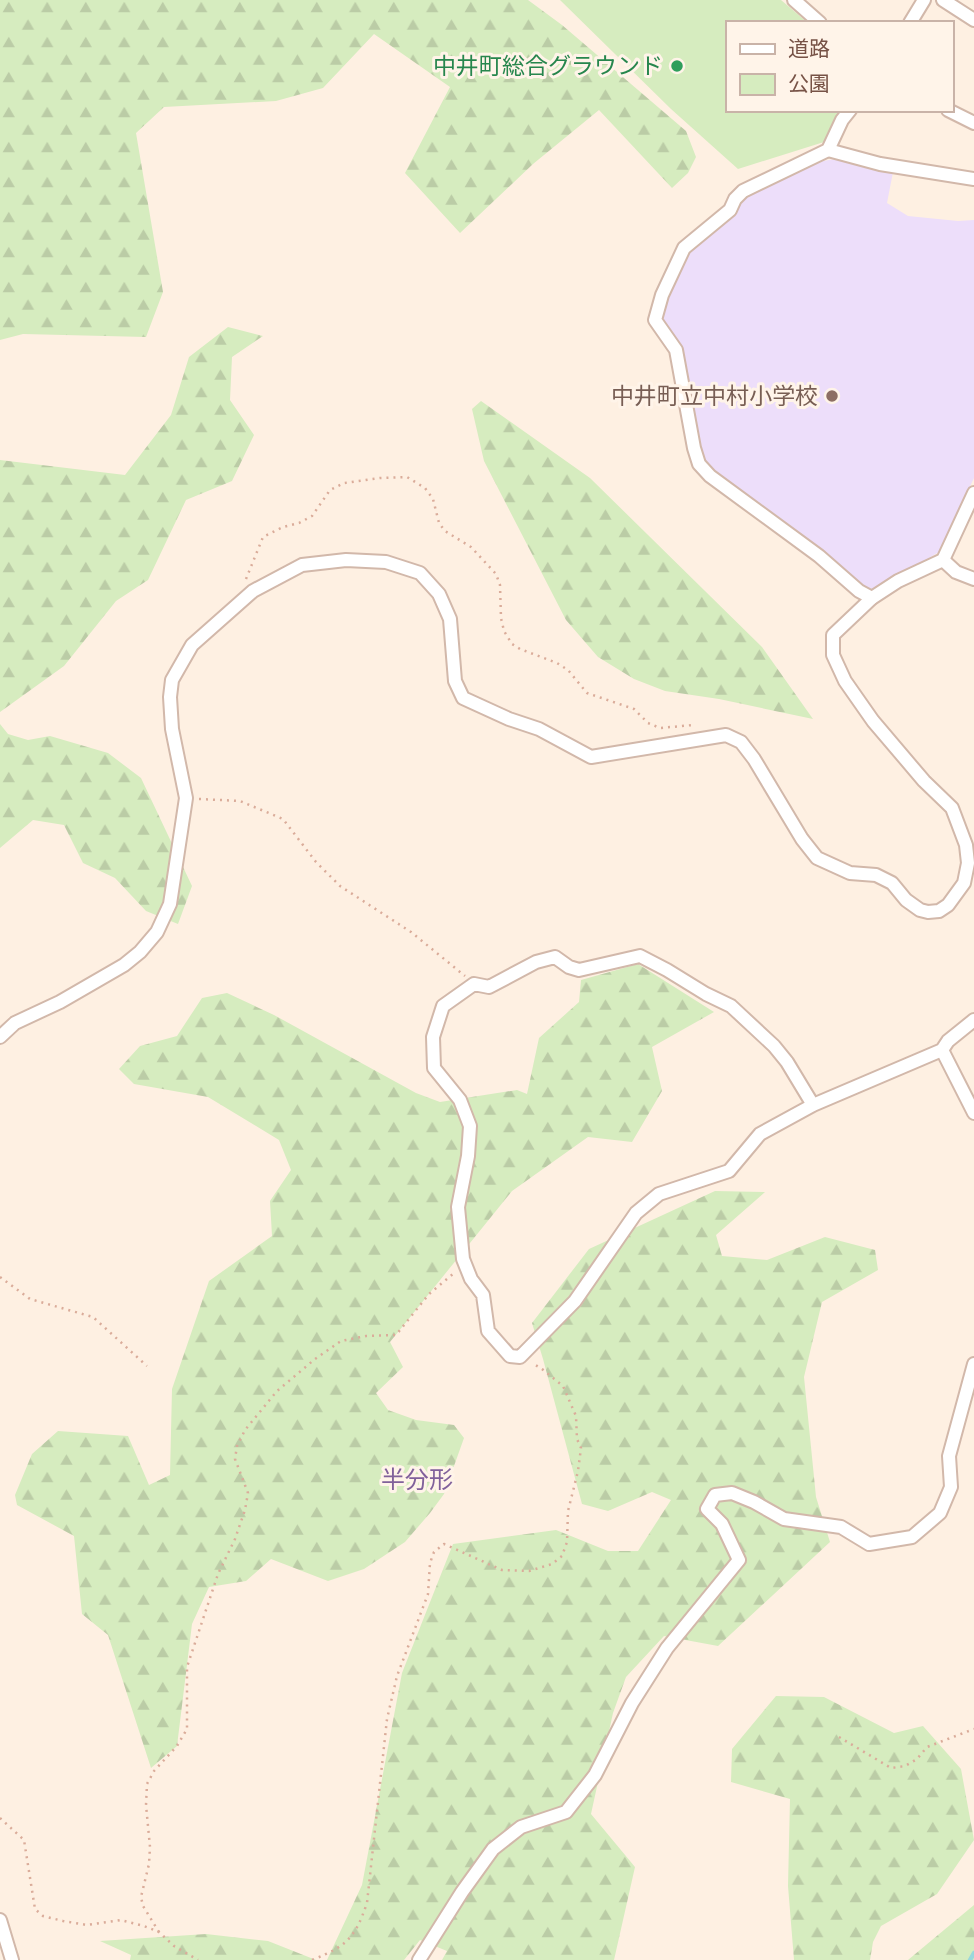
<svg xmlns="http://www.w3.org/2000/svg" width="974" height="1960" viewBox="0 0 974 1960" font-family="'Sofia Sans Condensed','Noto Sans JP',sans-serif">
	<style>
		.education { fill: #eddefa }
		.forest { fill: url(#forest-firs) }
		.park { fill: #d6ecbf }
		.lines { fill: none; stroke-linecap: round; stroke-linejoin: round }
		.stream { stroke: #9ad8db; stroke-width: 4.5 }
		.street-casing { stroke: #d2b8aa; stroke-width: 16 }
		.path { stroke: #daac9a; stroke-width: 2.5; stroke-dasharray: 2 5; stroke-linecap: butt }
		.street { stroke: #fff; stroke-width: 12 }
		.leisure-dot { fill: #2e9e5b; stroke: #fff4e9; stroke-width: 2.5 }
		.education-dot { fill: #8d6e63; stroke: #fff4e9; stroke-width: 2.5 }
		.labels { text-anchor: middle; stroke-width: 6; stroke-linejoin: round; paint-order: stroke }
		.leisure-label { font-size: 23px; fill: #27864d; stroke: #fff4e9; text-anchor: end }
		.education-label { font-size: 23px; fill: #785e54; stroke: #fff4e9; text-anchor: end }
		.neighbourhood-label { font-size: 24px; fill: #81619b; stroke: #fff4e9 }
	</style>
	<defs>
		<pattern id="forest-firs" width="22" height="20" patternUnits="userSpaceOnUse" patternTransform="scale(1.75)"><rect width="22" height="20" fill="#d6ecbf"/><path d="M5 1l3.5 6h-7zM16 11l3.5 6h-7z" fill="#bbcca6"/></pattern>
	</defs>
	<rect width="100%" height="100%" fill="#fef0e2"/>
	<path class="education" d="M 841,158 L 893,172 L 887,203 L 908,216 L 958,221 L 974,220 L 974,478 L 939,552 L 875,590 L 864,586 L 827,554 L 723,479 L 707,464 L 700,446 L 681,346 L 660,314 L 665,296 L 689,250 L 746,194 L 823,161 Z"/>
	<g class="forest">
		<path d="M 0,0 L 528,0 L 562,25 L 686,131 L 696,157 L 688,173 L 672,188 L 599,110 L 533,164 L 460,233 L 405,173 L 450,87 L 374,34 L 323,88 L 276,101 L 164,107 L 136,133 L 163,292 L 146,337 L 23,334 L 0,340 Z"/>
		<path d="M 228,327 L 263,336 L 232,357 L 230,400 L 254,435 L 232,481 L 186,500 L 148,580 L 116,601 L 64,666 L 0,712 L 0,460 L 125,475 L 171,415 L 189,357 Z"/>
		<path d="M 481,401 L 590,478 L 762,647 L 813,719 L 719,699 L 665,691 L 634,679 L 598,657 L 566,620 L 484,461 L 472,409 Z"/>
		<path d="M 0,724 L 8,734 L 28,740 L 50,736 L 108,753 L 141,778 L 192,886 L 178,924 L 146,911 L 115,878 L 83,863 L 64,825 L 33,820 L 0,848 Z"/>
		<path d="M 638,964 L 714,1012 L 652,1047 L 662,1091 L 632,1142 L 588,1137 L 512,1191 L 390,1342 L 403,1367 L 376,1393 L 388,1410 L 416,1420 L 454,1425 L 464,1438 L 444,1494 L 430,1513 L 405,1542 L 364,1569 L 328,1581 L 271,1559 L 246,1581 L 209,1587 L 192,1624 L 177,1746 L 151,1768 L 108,1635 L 82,1614 L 74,1536 L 17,1505 L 15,1495 L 32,1454 L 58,1431 L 128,1436 L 149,1485 L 170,1475 L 172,1389 L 209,1281 L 272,1236 L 270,1201 L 291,1170 L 279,1140 L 208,1097 L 134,1084 L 119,1069 L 140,1046 L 177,1036 L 202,998 L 227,993 L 274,1015 L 416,1093 L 440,1102 L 517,1090 L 527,1094 L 539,1038 L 579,1002 L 581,980 Z"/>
		<path d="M 715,1191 L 765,1192 L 716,1235 L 722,1256 L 767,1260 L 825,1237 L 875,1250 L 878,1270 L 822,1302 L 804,1377 L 816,1497 L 830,1542 L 718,1646 L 664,1636 L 626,1677 L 613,1713 L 591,1814 L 635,1867 L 614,1960 L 442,1960 L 447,1951 L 420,1940 L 404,1960 L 327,1960 L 362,1885 L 402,1673 L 453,1544 L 556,1530 L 608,1551 L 638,1551 L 671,1500 L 652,1492 L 608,1511 L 582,1504 L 543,1359 L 532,1323 L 589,1249 Z"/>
		<path d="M 776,1696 L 824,1697 L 894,1733 L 923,1726 L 961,1769 L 974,1840 L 937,1894 L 881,1926 L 873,1942 L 870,1960 L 794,1960 L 788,1886 L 790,1799 L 731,1782 L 732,1749 Z"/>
		<path d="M 974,1905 L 974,1960 L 908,1960 Z"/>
		<path d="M 206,1934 L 268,1941 L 316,1960 L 130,1960 L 131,1955 L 100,1941 Z"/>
	</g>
	<path class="park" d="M 560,0 L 781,0 L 808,23 L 727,23 L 727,110 L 842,110 L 824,142 L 738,169 L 671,109 Z"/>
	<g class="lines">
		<path class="stream" d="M 970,1960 L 974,1953"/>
		<defs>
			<g id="street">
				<path d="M 794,0 L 820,23"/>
				<path d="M 943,0 L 974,20"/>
				<path d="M 910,23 L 924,0"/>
				<path d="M 850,110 L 842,120 L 828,150 L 743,191 L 735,199 L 730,210 L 684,248 L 662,295 L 655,320 L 676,350 L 694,448 L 699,464 L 710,476 L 819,556 L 859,591 L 872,598"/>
				<path d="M 948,110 L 974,123"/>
				<path d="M 828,150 L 880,164 L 974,179"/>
				<path d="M 943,560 L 956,572 L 974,579"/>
				<path d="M 0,1037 L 15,1023 L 60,1002 L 124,965 L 140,952 L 157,932 L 170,904 L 186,798 L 172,729 L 170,697 L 172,680 L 192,645 L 253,591 L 302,565 L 346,560 L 386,562 L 420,573 L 439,594 L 450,619 L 455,681 L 463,698 L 509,719 L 539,729 L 591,757 L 726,735 L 741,742 L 754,759 L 802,839 L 817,858 L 850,873 L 876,875 L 892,883 L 906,900 L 920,910 L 928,912 L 939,911 L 948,905 L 964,883 L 968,863 L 966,845 L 952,808 L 924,781 L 873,721 L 845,681 L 833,655 L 833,635 L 872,598 L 898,581 L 943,560 L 974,493"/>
				<path d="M 942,1050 L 974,1113"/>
				<path d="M 813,1105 L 787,1062 L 774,1046 L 731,1006 L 706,994 L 667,970 L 640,956 L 579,970 L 569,967 L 555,957 L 536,962 L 489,987 L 474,984 L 443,1006 L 433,1037 L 434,1068 L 460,1100 L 470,1126 L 468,1156 L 458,1207 L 463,1259 L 471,1279 L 483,1295 L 488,1331 L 510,1356 L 520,1357 L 575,1301 L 636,1213 L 659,1194 L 729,1171 L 760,1134 L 813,1105 L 942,1050 L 948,1041 L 974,1020"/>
				<path d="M 0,1920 L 12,1960"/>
				<path d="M 419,1960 L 462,1892 L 493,1849 L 521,1827 L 566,1812 L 595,1775 L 632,1703 L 667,1648 L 739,1560 L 722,1524 L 707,1509 L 715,1495 L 732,1493 L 754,1502 L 784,1519 L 841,1527 L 869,1544 L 912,1537 L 940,1513 L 951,1487 L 949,1456 L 974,1364"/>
			</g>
		</defs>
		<use href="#street" class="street-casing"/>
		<g class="path">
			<path d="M 246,579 L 263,537 L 283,527 L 299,523 L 312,516 L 330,490 L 344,483 L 380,478 L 407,477 L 425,488 L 433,499 L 439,523 L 445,531 L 471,547 L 496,574 L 500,585 L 501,618 L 504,631 L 512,644 L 520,649 L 557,663 L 568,670 L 587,693 L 634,709 L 648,723 L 660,728 L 693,725"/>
			<path d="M 199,799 L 240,801 L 283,819 L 316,862 L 340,886 L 411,932 L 465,976"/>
			<path d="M 0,1277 L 30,1299 L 93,1317 L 147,1366"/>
			<path d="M 839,1737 L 891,1768 L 905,1766 L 917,1759 L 927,1747 L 974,1729"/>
			<path d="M 0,1818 L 24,1840 L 35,1909 L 43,1916 L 63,1921 L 87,1925 L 121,1920 L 144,1926 L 159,1932 L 174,1946 L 198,1960"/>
			<path d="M 159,1932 L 143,1906 L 141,1897 L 149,1864 L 150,1847 L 146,1805 L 147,1784 L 154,1771 L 177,1746 L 187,1729 L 187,1667 L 218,1574 L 235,1539 L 245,1510 L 248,1493 L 235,1459 L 237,1446 L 245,1430 L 277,1391 L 315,1359 L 341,1341 L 366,1336 L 396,1335 L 429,1294 L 453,1274"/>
			<path d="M 312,1960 C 347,1946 355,1938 367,1903 L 387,1719 L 397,1676 L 428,1594 L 430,1563 L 434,1552 L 444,1544 L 502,1570 L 529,1571 L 552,1564 L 562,1556 L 567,1542 L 568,1511 L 578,1471 L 581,1448 L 577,1439 L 576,1416 L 563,1386 L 542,1369 L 532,1363"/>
		</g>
		<use href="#street" class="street"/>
	</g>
	<circle class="leisure-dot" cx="677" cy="66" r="7"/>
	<circle class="education-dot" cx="832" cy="396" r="7"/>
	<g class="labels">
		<g class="leisure-label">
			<text x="663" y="74">中井町総合グラウンド</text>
		</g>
		<g class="education-label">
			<text x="818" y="404">中井町立中村小学校</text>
		</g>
		<g class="neighbourhood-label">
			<text x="417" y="1488">半分形</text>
		</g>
	</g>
	<rect x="726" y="21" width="228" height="91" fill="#fff4e9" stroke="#c9b3a8" stroke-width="2"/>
	<rect x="740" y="44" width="35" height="10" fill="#ffffff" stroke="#c9b3a8" stroke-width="2"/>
	<text x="788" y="56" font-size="21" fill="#775246">道路</text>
	<rect x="740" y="74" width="35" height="21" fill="#d6ecbf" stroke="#c9b3a8" stroke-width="2"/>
	<text x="788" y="91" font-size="21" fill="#775246">公園</text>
</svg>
